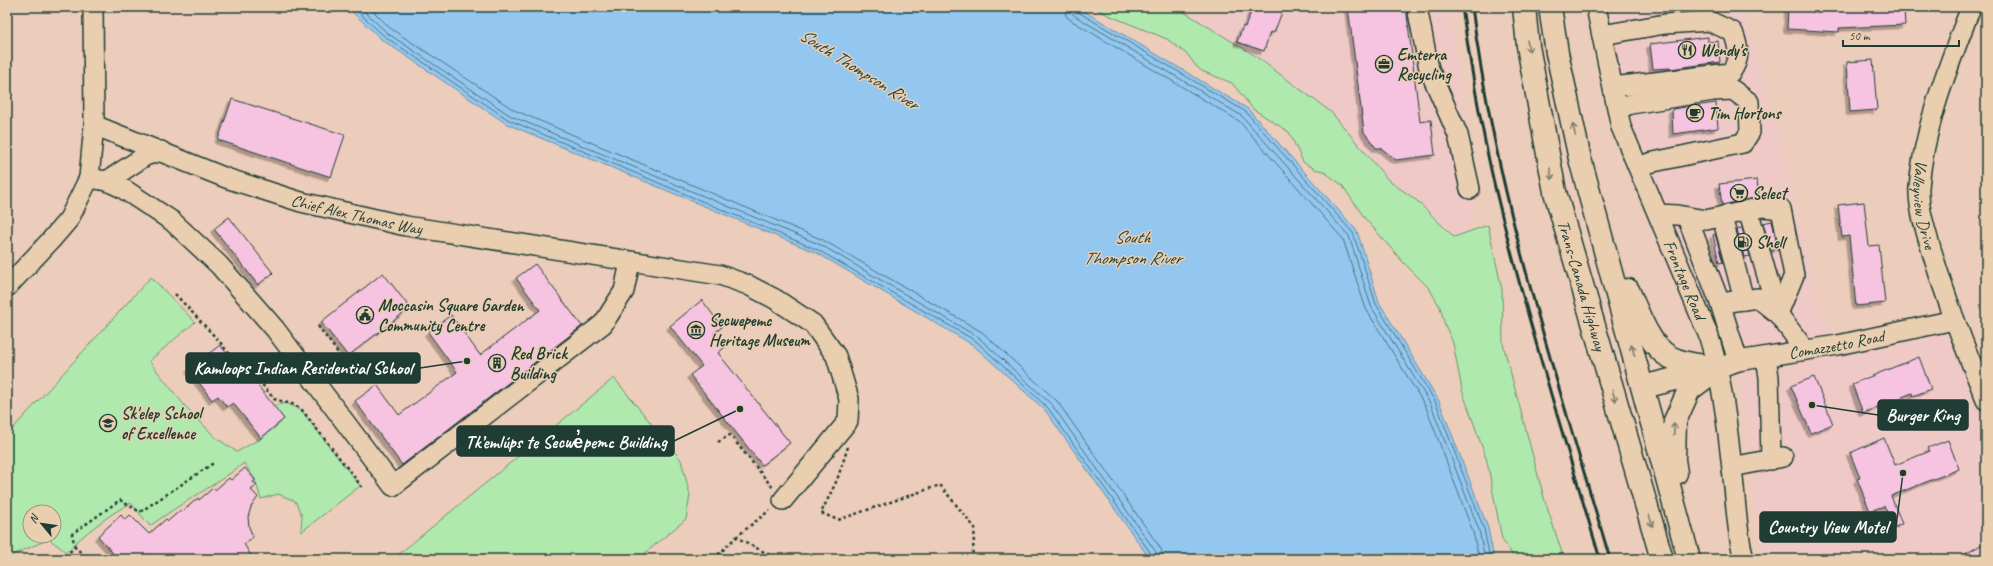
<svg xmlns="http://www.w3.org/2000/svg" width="1993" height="566" viewBox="0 0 1993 566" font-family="Caveat,sans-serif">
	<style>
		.built { fill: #efc9c6 }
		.green { fill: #b0e9ae; stroke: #689371; fill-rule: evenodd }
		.water { fill: #93c7f0; stroke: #6590a5 }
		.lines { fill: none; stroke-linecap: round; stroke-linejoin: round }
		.shore { stroke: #4d747f; stroke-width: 1 }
		.building { fill: #f6c3e1; stroke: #1f3d34; filter: url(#shadow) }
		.minor-casing { stroke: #1f3d34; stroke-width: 22 }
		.highway-casing { stroke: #1f3d34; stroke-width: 25 }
		.path { stroke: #1f3d34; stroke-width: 2.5; stroke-dasharray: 3 3; stroke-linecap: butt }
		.minor { stroke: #e9ceb0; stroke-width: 19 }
		.highway { stroke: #e9ceb0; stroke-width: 22 }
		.rail { stroke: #1f3d34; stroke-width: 3 }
		.oneway { stroke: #7a7e6c }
		.labels { text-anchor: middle; stroke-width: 3; stroke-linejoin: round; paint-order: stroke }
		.poi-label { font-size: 17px; font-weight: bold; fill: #1f3d34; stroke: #e9ceb0; text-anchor: start }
		.street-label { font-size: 17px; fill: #1f3d34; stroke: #e9ceb0 }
		.water-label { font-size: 18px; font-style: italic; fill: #25443d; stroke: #e9ceb0 }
		.leader { fill: none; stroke: #1f3d34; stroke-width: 1.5 }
		.callout-dot { fill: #1f3d34; stroke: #e9ceb0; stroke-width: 1.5 }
		.callout { fill: #1f3d34; stroke: #1f3d34; stroke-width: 1.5 }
		.callout-label { font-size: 18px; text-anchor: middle; font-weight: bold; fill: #fff }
	</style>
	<defs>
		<filter id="shadow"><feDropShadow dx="-3.5" dy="3.5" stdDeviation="0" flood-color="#0004"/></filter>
	</defs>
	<rect width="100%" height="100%" fill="#ecccba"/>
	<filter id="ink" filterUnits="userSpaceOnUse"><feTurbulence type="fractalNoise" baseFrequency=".025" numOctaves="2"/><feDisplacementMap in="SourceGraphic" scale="8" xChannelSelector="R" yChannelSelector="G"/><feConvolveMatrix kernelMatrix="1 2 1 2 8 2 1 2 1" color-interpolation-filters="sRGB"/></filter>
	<g filter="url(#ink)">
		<g class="built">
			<path d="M 1176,7 L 1450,7 L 1462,95 L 1480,189 L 1466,233 L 1454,237 L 1415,199 L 1389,181 L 1331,112 L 1254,55 Z"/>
			<path d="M 1585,7 L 1743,7 L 1778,128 L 1822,317 L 1838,345 L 1954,320 L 1986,400 L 1986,559 L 1765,559 L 1754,500 L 1738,361 L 1708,334 L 1692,329 L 1625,165 L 1591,45 Z"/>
		</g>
		<g class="green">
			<path d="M 1094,7 L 1176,7 L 1181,10 L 1254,55 L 1331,112 L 1389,181 L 1415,199 L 1454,237 L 1488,225 L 1502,290 L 1503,344 L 1544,498 L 1564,559 L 1512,559 L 1513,556 L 1502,539 L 1487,461 L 1462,390 L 1453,343 L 1445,325 L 1440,307 L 1429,288 L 1403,262 L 1364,217 L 1342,185 L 1323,171 L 1315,169 L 1303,162 L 1289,132 L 1253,109 L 1232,83 L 1202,71 L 1196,66 L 1188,55 L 1167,39 L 1108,15 Z"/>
			<path d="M 151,277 L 195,322 L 149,361 L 185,406 L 215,437 L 237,452 L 261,438 L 284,419 L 273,406 L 286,403 L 301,410 L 360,486 L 301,532 L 302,516 L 295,501 L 278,494 L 261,499 L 255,479 L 244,463 C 215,486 180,503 150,526 L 131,503 C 109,514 83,535 66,552 L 49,539 L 8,557 L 7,435 ZM 30,512 L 54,512 L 54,536 L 30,536 Z"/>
			<path d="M 614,378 L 681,460 L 690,495 L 686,519 L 638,559 L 393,559 Z"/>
		</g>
		<path class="water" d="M 347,7 L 1077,7 L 1248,109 L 1357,231 L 1379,302 L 1439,401 L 1488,528 L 1494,559 L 1150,559 L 1045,410 L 973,345 L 817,253 L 507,124 L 381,39 Z"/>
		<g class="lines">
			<g class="shore">
				<path d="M 353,7 L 384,36 L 509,120 L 818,250 L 976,341 L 1048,408 L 1152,555 L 1153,559"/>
				<path d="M 360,7 L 387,33 L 511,116 L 821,245 L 978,337 L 1052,405 L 1156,552 L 1158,559"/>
				<path d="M 369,7 L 390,28 L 514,110 L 823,240 L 982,332 L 1057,401 L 1161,549 L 1164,559"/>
				<path d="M 1064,7 L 1066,16 L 1072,21 L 1239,121 L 1343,239 L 1366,309 L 1426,407 L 1473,532 L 1479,559"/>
				<path d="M 1071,7 L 1071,12 L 1075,16 L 1242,116 L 1349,236 L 1371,306 L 1431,405 L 1479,530 L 1485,559"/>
				<path d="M 1076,7 L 1078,12 L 1246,112 L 1353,233 L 1376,304 L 1436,403 L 1484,529 L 1490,559"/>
			</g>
		</g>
		<g class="building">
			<path d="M 1253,7 L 1284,7 L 1274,33 L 1270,32 L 1264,51 L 1237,42 L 1243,26 L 1245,27 Z"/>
			<path d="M 1348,7 L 1406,7 L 1420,122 L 1431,120 L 1435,155 L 1396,160 L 1381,148 L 1376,148 L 1364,132 Z"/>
			<path d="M 1788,7 L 1904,7 L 1905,25 L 1839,28 L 1839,32 L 1787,29 Z"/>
			<path d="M 1708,37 L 1708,42 L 1718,41 L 1720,62 L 1670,69 L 1670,68 L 1653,69 L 1650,44 Z"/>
			<path d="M 1873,60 L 1877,110 L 1850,112 L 1847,62 Z"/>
			<path d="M 232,99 L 345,135 L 331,177 L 218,140 Z"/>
			<path d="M 1716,103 L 1718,128 L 1673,134 L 1672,109 Z"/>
			<path d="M 1757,180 L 1759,197 L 1722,205 L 1719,184 Z"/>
			<path d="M 1864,202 L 1869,246 L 1879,245 L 1885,303 L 1856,306 L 1849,236 L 1842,237 L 1838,205 Z"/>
			<path d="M 229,217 L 273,273 L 258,285 L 214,229 Z"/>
			<path d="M 1772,221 L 1778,249 L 1771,251 L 1763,223 Z"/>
			<path d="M 1742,228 L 1750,256 L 1744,257 L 1737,229 Z"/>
			<path d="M 1715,234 L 1723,262 L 1719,263 L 1713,235 Z"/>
			<path d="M 535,264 L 582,326 L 402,465 L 355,401 L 377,385 L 399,415 L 457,372 L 428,332 L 451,315 L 480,355 L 540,310 L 516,278 Z"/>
			<path d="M 383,273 L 410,308 L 348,356 L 321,322 Z"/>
			<path d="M 702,300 L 722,327 L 714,333 L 725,347 L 718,353 L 790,443 L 762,465 L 690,375 L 702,366 L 670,326 Z"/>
			<path d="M 220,345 L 241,371 L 244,368 L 284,419 L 261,438 L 233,403 L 227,407 L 218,396 L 212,400 L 189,369 Z"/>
			<path d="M 1919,357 L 1931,389 L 1913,396 L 1912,393 L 1863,413 L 1852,384 Z"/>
			<path d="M 1814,377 L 1833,424 L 1811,433 L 1791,386 Z"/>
			<path d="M 1884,438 L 1895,465 L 1930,451 L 1928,448 L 1948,440 L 1959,469 L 1891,496 L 1902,524 L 1895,527 L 1884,506 L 1870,511 L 1857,479 L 1860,478 L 1850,453 Z"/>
			<path d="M 245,468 L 255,480 L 253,482 L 257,485 L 251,490 L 258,497 L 251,507 L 248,517 L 249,527 L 253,537 L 244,544 L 253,559 L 118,559 L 98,536 L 121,515 L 125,520 L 130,515 L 149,534 L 166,519 L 168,521 L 182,509 L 183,511 L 198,498 L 199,500 L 213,488 L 215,490 L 229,478 L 231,480 Z"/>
			<path d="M 1986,542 L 1986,559 L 1957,559 Z"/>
		</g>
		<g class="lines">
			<defs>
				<g id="minor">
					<path d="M 1417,7 L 1429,69 L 1458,135 L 1470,189"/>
					<path id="s1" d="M 1596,7 L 1621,127 L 1708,334 C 1722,378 1727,423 1732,469 C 1736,499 1736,530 1744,559"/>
					<path id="s2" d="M 1971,7 C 1949,65 1924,125 1919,187 C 1918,208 1926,232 1932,252 C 1947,303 1966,351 1986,400"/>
					<path d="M 1602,35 L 1665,24 L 1709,21 L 1733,32 C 1739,48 1741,59 1730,73 L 1613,87"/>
					<path d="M 1618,109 L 1631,104 L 1713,91 L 1733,90 L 1749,102 L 1750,132 L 1743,143 L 1649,163 L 1639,167"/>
					<path id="s3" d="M 94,125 L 226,178 L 301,202 L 406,226 L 720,275 L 748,285 L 775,299 L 813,324 L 836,356 L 849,399 L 848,421 L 783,500"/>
					<path d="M 89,178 L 107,181 L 122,188 L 172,221 L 219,265 L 275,329 L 393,486 L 603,324 L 624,291 L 630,262"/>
					<path d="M 107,181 L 145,156 L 161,151"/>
					<path d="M 1748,210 L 1778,314"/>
					<path d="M 1658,214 L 1677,215 L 1706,220 L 1763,207 L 1781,209 L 1794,275 L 1778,314"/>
					<path d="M 1687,217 L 1720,303 L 1758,298 L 1778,314 L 1805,350"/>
					<path d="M 1722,217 L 1744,300"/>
					<path d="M 7,287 L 51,240 L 69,219 L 89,178 L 94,125 L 93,7"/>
					<path d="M 1720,303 L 1738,361"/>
					<path d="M 1766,357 L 1769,377 L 1771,460"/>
					<path id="s4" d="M 1718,368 L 1738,361 L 1838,345 L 1954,320"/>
					<path d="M 1732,467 L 1783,457"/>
				</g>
				<g id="highway">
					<path id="s5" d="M 1524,7 L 1528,46 L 1555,192 L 1662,559"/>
					<path d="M 1550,7 L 1557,53 L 1580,159 L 1689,559"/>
					<path d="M 1628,290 C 1637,310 1649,347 1670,357 C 1684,365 1703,365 1718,368"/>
					<path d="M 1643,387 L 1707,371"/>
					<path d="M 1676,473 L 1674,460 L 1675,421 L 1689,390 L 1718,368"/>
				</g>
			</defs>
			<use href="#minor" class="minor-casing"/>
			<use href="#highway" class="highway-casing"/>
			<g class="path">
				<path d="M 175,294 L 219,341 L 240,367 L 245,363 L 274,399 L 295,405 L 302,410 L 362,487"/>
				<path d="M 318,326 L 347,365"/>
				<path d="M 718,442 L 730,435 L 773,488"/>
				<path d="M 848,447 L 837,480 L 821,513 L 838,520 L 940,485 L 975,528 L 972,559"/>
				<path d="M 736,537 L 770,510"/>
				<path d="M 75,547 L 72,534 L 120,500 L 140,512 L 215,462"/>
				<path d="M 65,556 L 75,547 L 88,559"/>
				<path d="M 714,559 L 736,537 L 777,559"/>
			</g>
			<use href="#minor" class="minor"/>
			<use href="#highway" class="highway"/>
			<g class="rail">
				<path d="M 1462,7 C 1472,76 1484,145 1501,212 C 1530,329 1566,444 1600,559"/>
				<path d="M 1472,7 C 1496,196 1556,377 1610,559"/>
			</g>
		</g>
		<defs><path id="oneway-shaft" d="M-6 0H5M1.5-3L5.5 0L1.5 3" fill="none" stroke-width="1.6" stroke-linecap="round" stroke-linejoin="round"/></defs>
		<g class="oneway">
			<use href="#oneway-shaft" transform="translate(1528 46) rotate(82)"/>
			<use href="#oneway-shaft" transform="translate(1574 130) rotate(-103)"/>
			<use href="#oneway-shaft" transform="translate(1551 174) rotate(80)"/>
			<use href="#oneway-shaft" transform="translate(1633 350) rotate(-105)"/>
			<use href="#oneway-shaft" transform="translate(1614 396) rotate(74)"/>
			<use href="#oneway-shaft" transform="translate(1674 429) rotate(-88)"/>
			<use href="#oneway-shaft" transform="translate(1651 521) rotate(74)"/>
		</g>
	</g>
	<defs>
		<symbol id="restaurant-ring" viewBox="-11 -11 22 22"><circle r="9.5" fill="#e9ceb0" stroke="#1f3d34" stroke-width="1.5"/><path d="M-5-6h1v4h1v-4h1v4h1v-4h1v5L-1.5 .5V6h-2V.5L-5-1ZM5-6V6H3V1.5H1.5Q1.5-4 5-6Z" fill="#1f3d34"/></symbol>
		<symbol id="office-ring" viewBox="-11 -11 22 22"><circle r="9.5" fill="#e9ceb0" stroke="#1f3d34" stroke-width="1.5"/><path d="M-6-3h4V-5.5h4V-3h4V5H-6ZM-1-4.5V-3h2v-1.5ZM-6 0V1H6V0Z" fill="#1f3d34"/></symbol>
		<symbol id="cafe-ring" viewBox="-11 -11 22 22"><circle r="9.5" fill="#e9ceb0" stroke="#1f3d34" stroke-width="1.5"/><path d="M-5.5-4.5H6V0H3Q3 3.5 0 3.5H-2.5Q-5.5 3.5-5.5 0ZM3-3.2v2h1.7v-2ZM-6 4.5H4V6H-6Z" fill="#1f3d34"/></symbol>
		<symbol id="supermarket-ring" viewBox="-11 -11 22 22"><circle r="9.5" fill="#e9ceb0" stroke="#1f3d34" stroke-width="1.5"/><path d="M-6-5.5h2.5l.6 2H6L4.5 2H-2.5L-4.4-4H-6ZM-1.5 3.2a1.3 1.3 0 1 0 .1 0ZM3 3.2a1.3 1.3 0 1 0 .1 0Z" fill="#1f3d34"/></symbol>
		<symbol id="fuel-ring" viewBox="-11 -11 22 22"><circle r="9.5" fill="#e9ceb0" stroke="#1f3d34" stroke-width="1.5"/><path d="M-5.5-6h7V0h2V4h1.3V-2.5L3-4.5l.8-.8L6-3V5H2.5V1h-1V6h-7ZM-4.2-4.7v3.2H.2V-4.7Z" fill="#1f3d34"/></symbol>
		<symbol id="civic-ring" viewBox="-11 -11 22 22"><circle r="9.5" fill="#e9ceb0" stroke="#1f3d34" stroke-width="1.5"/><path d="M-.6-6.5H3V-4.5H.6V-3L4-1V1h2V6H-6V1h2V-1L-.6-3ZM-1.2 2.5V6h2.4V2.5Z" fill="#1f3d34"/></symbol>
		<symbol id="museum-ring" viewBox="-11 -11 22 22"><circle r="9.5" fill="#e9ceb0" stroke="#1f3d34" stroke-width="1.5"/><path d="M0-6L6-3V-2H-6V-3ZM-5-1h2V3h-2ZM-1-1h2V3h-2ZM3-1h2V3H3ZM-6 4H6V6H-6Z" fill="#1f3d34"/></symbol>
		<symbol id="building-ring" viewBox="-11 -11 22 22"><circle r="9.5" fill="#e9ceb0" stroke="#1f3d34" stroke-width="1.5"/><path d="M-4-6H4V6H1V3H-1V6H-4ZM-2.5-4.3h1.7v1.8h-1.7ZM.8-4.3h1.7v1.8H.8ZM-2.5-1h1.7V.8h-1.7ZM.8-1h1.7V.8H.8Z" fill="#1f3d34"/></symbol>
		<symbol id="school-ring" viewBox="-11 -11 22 22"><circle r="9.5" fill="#e9ceb0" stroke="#1f3d34" stroke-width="1.5"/><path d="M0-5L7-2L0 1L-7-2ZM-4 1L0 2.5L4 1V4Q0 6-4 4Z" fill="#1f3d34"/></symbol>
	</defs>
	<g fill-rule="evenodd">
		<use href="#restaurant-ring" x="1677" y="40" width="20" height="20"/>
		<use href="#office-ring" x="1374" y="54" width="20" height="20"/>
		<use href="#cafe-ring" x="1685" y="103" width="20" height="20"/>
		<use href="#supermarket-ring" x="1729" y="183" width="20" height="20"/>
		<use href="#fuel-ring" x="1733" y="232" width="20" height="20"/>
		<use href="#civic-ring" x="355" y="305" width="20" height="20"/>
		<use href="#museum-ring" x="686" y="320" width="20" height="20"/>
		<use href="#building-ring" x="487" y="353" width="20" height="20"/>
		<use href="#school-ring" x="98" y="413" width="20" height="20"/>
	</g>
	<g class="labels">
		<g class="poi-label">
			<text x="1700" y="56">Wendy's</text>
			<text x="1397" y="60">Emterra<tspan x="1397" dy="20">Recycling</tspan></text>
			<text x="1708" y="119">Tim Hortons</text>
			<text x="1752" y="199">Select</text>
			<text x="1756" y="248">Shell</text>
			<text x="378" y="311">Moccasin Square Garden<tspan x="378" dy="20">Community Centre</tspan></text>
			<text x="709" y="326">Secwepemc<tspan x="709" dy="20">Heritage Museum</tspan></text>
			<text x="510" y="359">Red Brick<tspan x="510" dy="20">Building</tspan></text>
			<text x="121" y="419">Sk'elep School<tspan x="121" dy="20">of Excellence</tspan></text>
		</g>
		<g class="street-label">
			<text dy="6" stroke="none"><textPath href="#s2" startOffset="206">Valleyview Drive</textPath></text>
			<text dy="6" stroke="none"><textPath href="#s3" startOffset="278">Chief Alex Thomas Way</textPath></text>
			<text dy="6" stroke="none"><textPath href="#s1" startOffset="288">Frontage Road</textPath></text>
			<text dy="6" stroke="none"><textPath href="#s5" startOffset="285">Trans-Canada Highway</textPath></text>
			<text dy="6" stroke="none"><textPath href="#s4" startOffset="121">Comazzetto Road</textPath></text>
		</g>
		<g class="water-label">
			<text transform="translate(859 69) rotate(32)" y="6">South Thompson River</text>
			<text x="1132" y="243">South<tspan x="1132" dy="21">Thompson River</tspan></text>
		</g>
	</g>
	<path class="leader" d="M467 361L420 368M1812 405L1878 415M740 409L674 441M1903 473L1896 527"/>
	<g class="callout-dot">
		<circle cx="467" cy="361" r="4"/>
		<circle cx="1812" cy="405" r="4"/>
		<circle cx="740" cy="409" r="4"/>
		<circle cx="1903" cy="473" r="4"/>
	</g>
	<g class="callout">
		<rect x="186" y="353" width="234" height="30" rx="4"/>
		<rect x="1878" y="400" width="90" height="30" rx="4"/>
		<rect x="457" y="426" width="217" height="30" rx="4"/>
		<rect x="1760" y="512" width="136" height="30" rx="4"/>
	</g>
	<g class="callout-label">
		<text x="303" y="374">Kamloops Indian Residential School</text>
		<text x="1923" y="421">Burger King</text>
		<text x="566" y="448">Tk’emlúps te Secwe̓pemc Building</text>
		<text x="1828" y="533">Country View Motel</text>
	</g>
	<rect width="1993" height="566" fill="none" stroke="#e9ceb0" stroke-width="24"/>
	<rect x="12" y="12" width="1969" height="542" fill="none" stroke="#1f3d34" stroke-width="1.5" filter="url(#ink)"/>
	<g transform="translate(42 524) rotate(299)"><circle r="19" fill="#e9ceb0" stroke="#98947e"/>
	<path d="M0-3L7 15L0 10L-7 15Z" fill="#1f3d34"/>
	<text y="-6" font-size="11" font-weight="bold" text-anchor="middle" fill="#1f3d34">N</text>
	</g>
	<path d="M1843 40v6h116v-6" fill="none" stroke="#1f3d34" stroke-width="2"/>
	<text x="1849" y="40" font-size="12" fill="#1f3d34" stroke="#e9ceb0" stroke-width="3" paint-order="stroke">50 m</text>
</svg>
